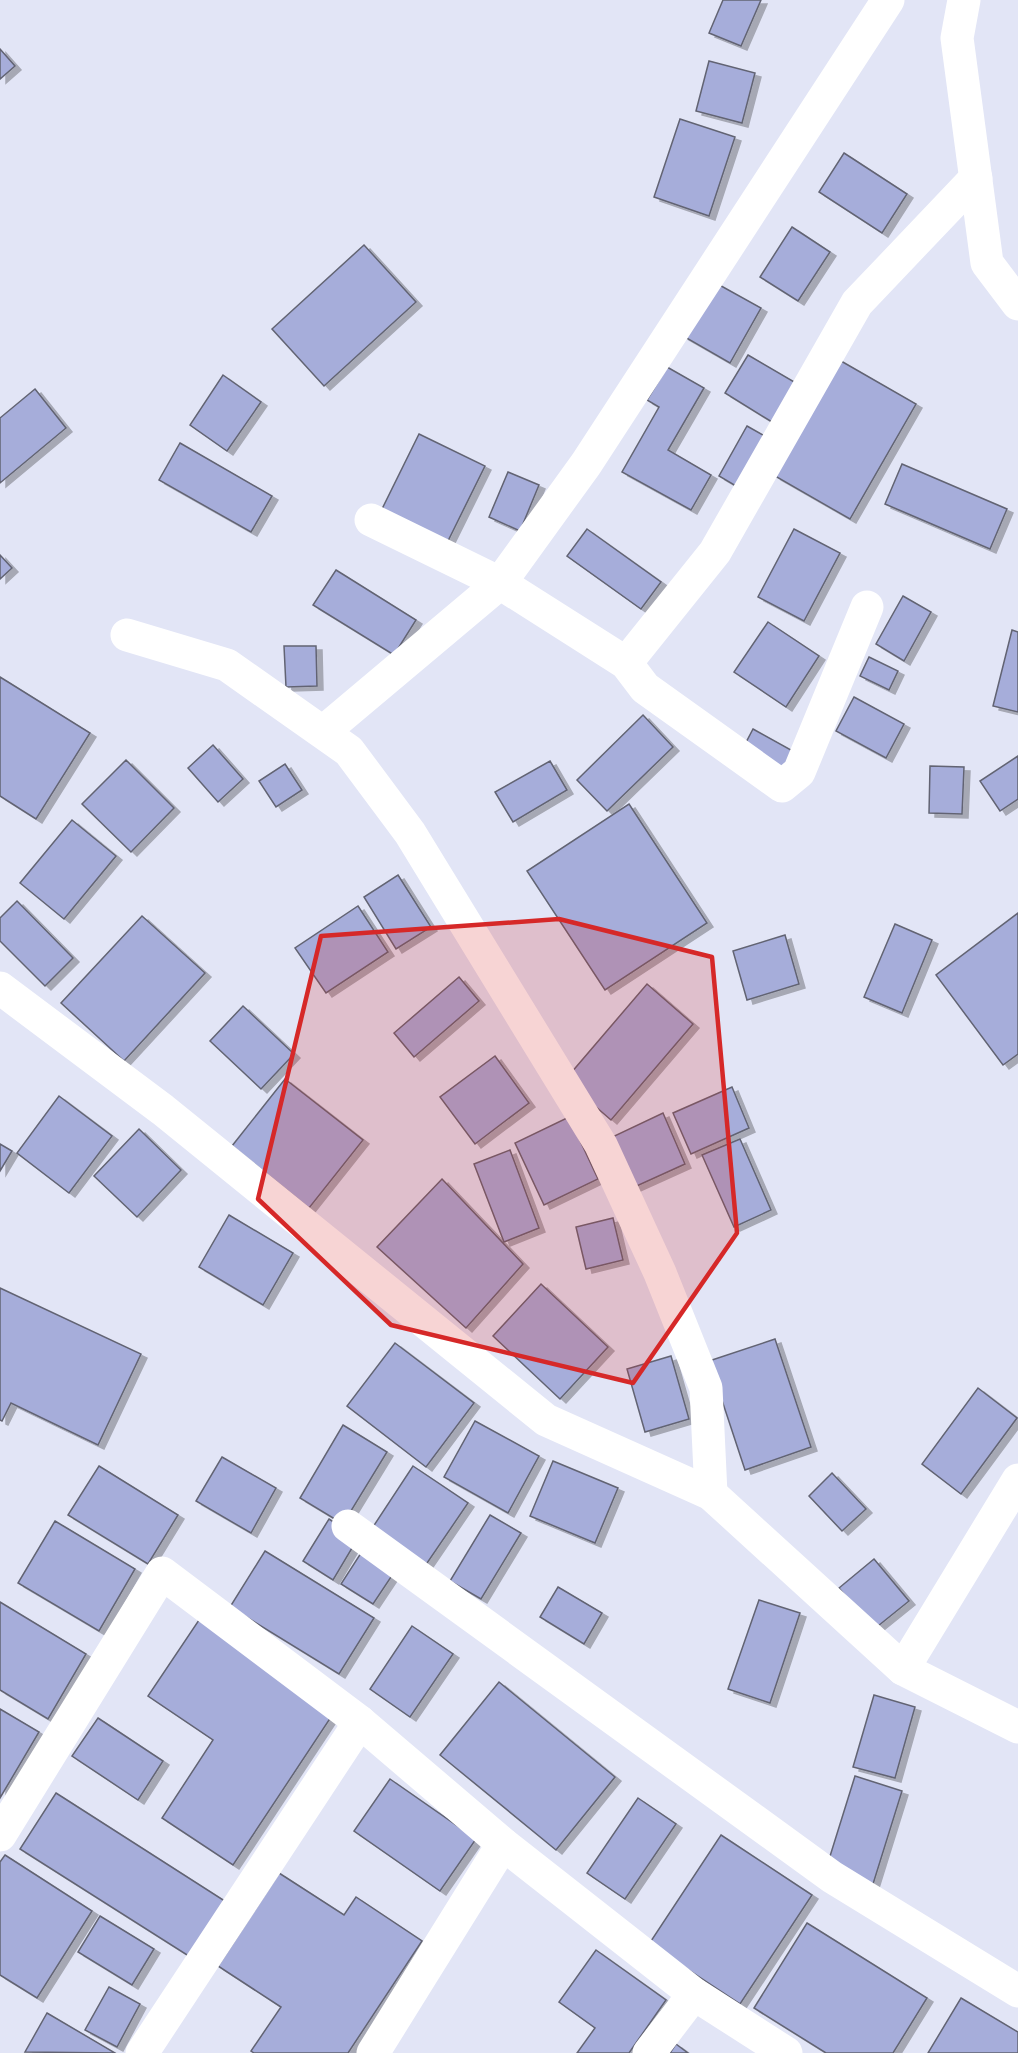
<svg xmlns="http://www.w3.org/2000/svg" width="1018" height="2053" viewBox="0 0 1018 2053" font-family="'Public Sans',sans-serif">
	<style>
		.building { fill: #a6adda; stroke: #626473; stroke-width: 1.5; filter: url(#shadow) }
		.lines { fill: none; stroke-linecap: round; stroke-linejoin: round }
		.minor { stroke: #fff; stroke-width: 33 }
		.marked { fill: #d62828; fill-opacity: 0.2; stroke: #d62828; stroke-width: 4.5; stroke-linejoin: round }
	</style>
	<defs>
		<filter id="shadow"><feDropShadow dx="6" dy="4" stdDeviation="0" flood-color="#0004"/></filter>
	</defs>
	<rect width="100%" height="100%" fill="#e2e5f6"/>
	<g class="building">
		<path d="M 723,0 L 761,0 L 741,46 L 709,33 Z"/>
		<path d="M 0,49 L 15,66 L 0,79 Z"/>
		<path d="M 709,61 L 755,73 L 742,123 L 696,111 Z"/>
		<path d="M 680,119 L 735,137 L 709,216 L 654,197 Z"/>
		<path d="M 844,153 L 907,194 L 882,233 L 819,192 Z"/>
		<path d="M 792,227 L 830,252 L 798,301 L 760,277 Z"/>
		<path d="M 364,245 L 416,302 L 324,386 L 272,329 Z"/>
		<path d="M 714,282 L 761,308 L 730,363 L 683,336 Z"/>
		<path d="M 748,355 L 796,383 L 772,422 L 725,393 Z"/>
		<path d="M 841,361 L 916,404 L 850,519 L 775,476 Z"/>
		<path d="M 667,367 L 704,388 L 668,450 L 711,475 L 691,510 L 622,472 L 659,407 L 647,400 Z"/>
		<path d="M 223,375 L 261,402 L 227,451 L 190,425 Z"/>
		<path d="M 35,389 L 66,428 L 0,483 L 0,418 Z"/>
		<path d="M 747,426 L 770,439 L 741,489 L 719,476 Z"/>
		<path d="M 419,434 L 485,466 L 446,545 L 380,513 Z"/>
		<path d="M 180,443 L 272,496 L 251,532 L 159,480 Z"/>
		<path d="M 902,464 L 1007,509 L 990,549 L 885,504 Z"/>
		<path d="M 508,472 L 539,485 L 520,531 L 489,517 Z"/>
		<path d="M 587,529 L 661,582 L 641,609 L 567,556 Z"/>
		<path d="M 794,529 L 840,553 L 804,621 L 758,597 Z"/>
		<path d="M 0,555 L 12,568 L 0,579 Z"/>
		<path d="M 336,570 L 416,620 L 394,655 L 313,605 Z"/>
		<path d="M 903,596 L 931,612 L 904,661 L 876,644 Z"/>
		<path d="M 768,622 L 819,656 L 786,707 L 734,672 Z"/>
		<path d="M 1012,630 L 1018,632 L 1018,712 L 993,706 Z"/>
		<path d="M 284,646 L 316,646 L 317,686 L 286,687 Z"/>
		<path d="M 869,657 L 898,671 L 889,690 L 860,676 Z"/>
		<path d="M 0,677 L 90,733 L 36,819 L 0,796 Z"/>
		<path d="M 854,697 L 904,724 L 886,758 L 836,731 Z"/>
		<path d="M 643,715 L 673,747 L 607,811 L 577,780 Z"/>
		<path d="M 753,729 L 800,755 L 788,778 L 741,752 Z"/>
		<path d="M 213,745 L 243,779 L 218,802 L 188,768 Z"/>
		<path d="M 1018,756 L 1018,799 L 1000,811 L 980,781 Z"/>
		<path d="M 126,760 L 174,808 L 131,852 L 82,804 Z"/>
		<path d="M 550,761 L 567,790 L 513,822 L 495,792 Z"/>
		<path d="M 285,764 L 302,790 L 276,807 L 259,781 Z"/>
		<path d="M 930,766 L 964,767 L 962,814 L 929,813 Z"/>
		<path d="M 629,804 L 707,923 L 605,990 L 527,871 Z"/>
		<path d="M 72,820 L 116,856 L 64,919 L 20,883 Z"/>
		<path d="M 398,875 L 431,927 L 396,949 L 364,897 Z"/>
		<path d="M 17,901 L 73,958 L 45,986 L 0,941 L 0,918 Z"/>
		<path d="M 358,906 L 388,952 L 326,993 L 295,948 Z"/>
		<path d="M 1018,913 L 1018,1054 L 1003,1065 L 936,975 Z"/>
		<path d="M 142,916 L 205,973 L 124,1061 L 61,1003 Z"/>
		<path d="M 895,924 L 932,940 L 902,1013 L 864,997 Z"/>
		<path d="M 785,935 L 799,984 L 747,1000 L 733,951 Z"/>
		<path d="M 459,977 L 479,1001 L 414,1057 L 394,1033 Z"/>
		<path d="M 647,984 L 693,1024 L 611,1120 L 565,1080 Z"/>
		<path d="M 243,1006 L 294,1054 L 261,1089 L 210,1041 Z"/>
		<path d="M 495,1056 L 529,1103 L 475,1144 L 440,1097 Z"/>
		<path d="M 285,1079 L 363,1140 L 309,1208 L 232,1146 Z"/>
		<path d="M 732,1087 L 749,1128 L 691,1154 L 673,1113 Z"/>
		<path d="M 59,1096 L 112,1136 L 69,1193 L 17,1153 Z"/>
		<path d="M 663,1113 L 685,1164 L 630,1189 L 608,1139 Z"/>
		<path d="M 569,1117 L 598,1179 L 544,1205 L 515,1143 Z"/>
		<path d="M 139,1129 L 181,1170 L 137,1217 L 94,1176 Z"/>
		<path d="M 740,1139 L 771,1210 L 734,1227 L 702,1155 Z"/>
		<path d="M 0,1144 L 12,1151 L 0,1171 Z"/>
		<path d="M 510,1150 L 539,1228 L 504,1242 L 474,1164 Z"/>
		<path d="M 442,1179 L 523,1264 L 466,1328 L 377,1247 Z"/>
		<path d="M 229,1215 L 293,1253 L 263,1305 L 199,1267 Z"/>
		<path d="M 613,1218 L 623,1260 L 586,1269 L 576,1227 Z"/>
		<path d="M 541,1284 L 608,1347 L 560,1399 L 493,1336 Z"/>
		<path d="M 0,1288 L 141,1354 L 98,1445 L 11,1403 L 2,1421 L 0,1420 Z"/>
		<path d="M 775,1339 L 811,1447 L 745,1470 L 709,1361 Z"/>
		<path d="M 395,1343 L 474,1403 L 426,1467 L 347,1406 Z"/>
		<path d="M 671,1356 L 689,1419 L 645,1432 L 627,1369 Z"/>
		<path d="M 978,1388 L 1017,1418 L 961,1494 L 922,1464 Z"/>
		<path d="M 475,1421 L 539,1456 L 508,1513 L 444,1477 Z"/>
		<path d="M 343,1425 L 387,1452 L 343,1524 L 300,1498 Z"/>
		<path d="M 222,1457 L 276,1488 L 251,1533 L 196,1501 Z"/>
		<path d="M 553,1461 L 618,1488 L 595,1543 L 530,1516 Z"/>
		<path d="M 99,1466 L 178,1515 L 148,1564 L 68,1515 Z"/>
		<path d="M 413,1466 L 468,1503 L 423,1569 L 369,1533 Z"/>
		<path d="M 832,1473 L 866,1509 L 842,1531 L 809,1496 Z"/>
		<path d="M 490,1515 L 521,1533 L 481,1599 L 450,1581 Z"/>
		<path d="M 329,1519 L 358,1538 L 333,1580 L 303,1561 Z"/>
		<path d="M 55,1521 L 135,1569 L 99,1631 L 18,1583 Z"/>
		<path d="M 265,1551 L 374,1618 L 339,1674 L 230,1607 Z"/>
		<path d="M 361,1553 L 393,1574 L 373,1604 L 341,1584 Z"/>
		<path d="M 874,1559 L 909,1601 L 873,1630 L 839,1588 Z"/>
		<path d="M 558,1587 L 602,1613 L 584,1644 L 540,1617 Z"/>
		<path d="M 759,1600 L 800,1613 L 770,1703 L 728,1689 Z"/>
		<path d="M 0,1602 L 86,1654 L 48,1719 L 0,1690 Z"/>
		<path d="M 199,1620 L 335,1711 L 233,1865 L 162,1818 L 213,1740 L 148,1696 Z"/>
		<path d="M 412,1626 L 453,1654 L 410,1717 L 370,1689 Z"/>
		<path d="M 499,1682 L 615,1777 L 556,1850 L 440,1755 Z"/>
		<path d="M 874,1695 L 915,1707 L 895,1778 L 853,1767 Z"/>
		<path d="M 0,1709 L 39,1732 L 0,1798 Z"/>
		<path d="M 98,1718 L 163,1761 L 138,1800 L 72,1756 Z"/>
		<path d="M 855,1776 L 902,1791 L 873,1884 L 826,1869 Z"/>
		<path d="M 390,1779 L 476,1839 L 440,1891 L 354,1831 Z"/>
		<path d="M 56,1793 L 231,1905 L 195,1960 L 20,1849 Z"/>
		<path d="M 638,1798 L 676,1824 L 625,1899 L 587,1873 Z"/>
		<path d="M 721,1835 L 812,1895 L 740,2004 L 649,1944 Z"/>
		<path d="M 5,1855 L 92,1911 L 37,1998 L 0,1975 L 0,1862 Z"/>
		<path d="M 279,1873 L 344,1915 L 356,1897 L 422,1941 L 348,2053 L 254,2053 L 251,2051 L 281,2007 L 218,1966 Z"/>
		<path d="M 100,1916 L 154,1949 L 132,1985 L 78,1952 Z"/>
		<path d="M 807,1923 L 927,1998 L 893,2053 L 826,2053 L 754,2008 Z"/>
		<path d="M 596,1950 L 666,2000 L 629,2053 L 577,2053 L 595,2028 L 559,2002 Z"/>
		<path d="M 109,1987 L 140,2004 L 117,2047 L 85,2030 Z"/>
		<path d="M 961,1998 L 1018,2032 L 1018,2053 L 928,2053 Z"/>
		<path d="M 47,2013 L 115,2053 L 25,2052 Z"/>
		<path d="M 676,2044 L 688,2053 L 670,2053 Z"/>
	</g>
	<g class="lines">
		<g class="minor">
			<path d="M 964,0 L 957,38 L 987,263 L 1018,304"/>
			<path d="M 371,520 L 500,583 L 626,663 L 645,688 L 782,786 L 799,772 L 867,607"/>
			<path d="M 127,635 L 227,665 L 349,751 L 410,833 L 601,1145 L 660,1273 L 706,1388 L 711,1494"/>
			<path d="M 626,663 L 715,552 L 857,303 L 976,178"/>
			<path d="M 323,732 L 500,583 L 586,464 L 888,0"/>
			<path d="M 0,988 L 163,1110 L 546,1420 L 711,1494 L 903,1669 L 1018,1727"/>
			<path d="M 348,1526 L 832,1877 L 1018,1991"/>
			<path d="M 903,1669 L 1018,1480"/>
			<path d="M 0,1835 L 162,1573 L 360,1722 L 503,1844 L 694,1994 L 786,2053"/>
			<path d="M 142,2053 L 360,1722"/>
			<path d="M 373,2053 L 503,1844"/>
			<path d="M 649,2053 L 694,1994"/>
		</g>
	</g>
	<path class="marked" d="M 559,919 L 712,957 L 737,1233 L 633,1383 L 391,1325 L 258,1199 L 321,936 Z"/>
</svg>
